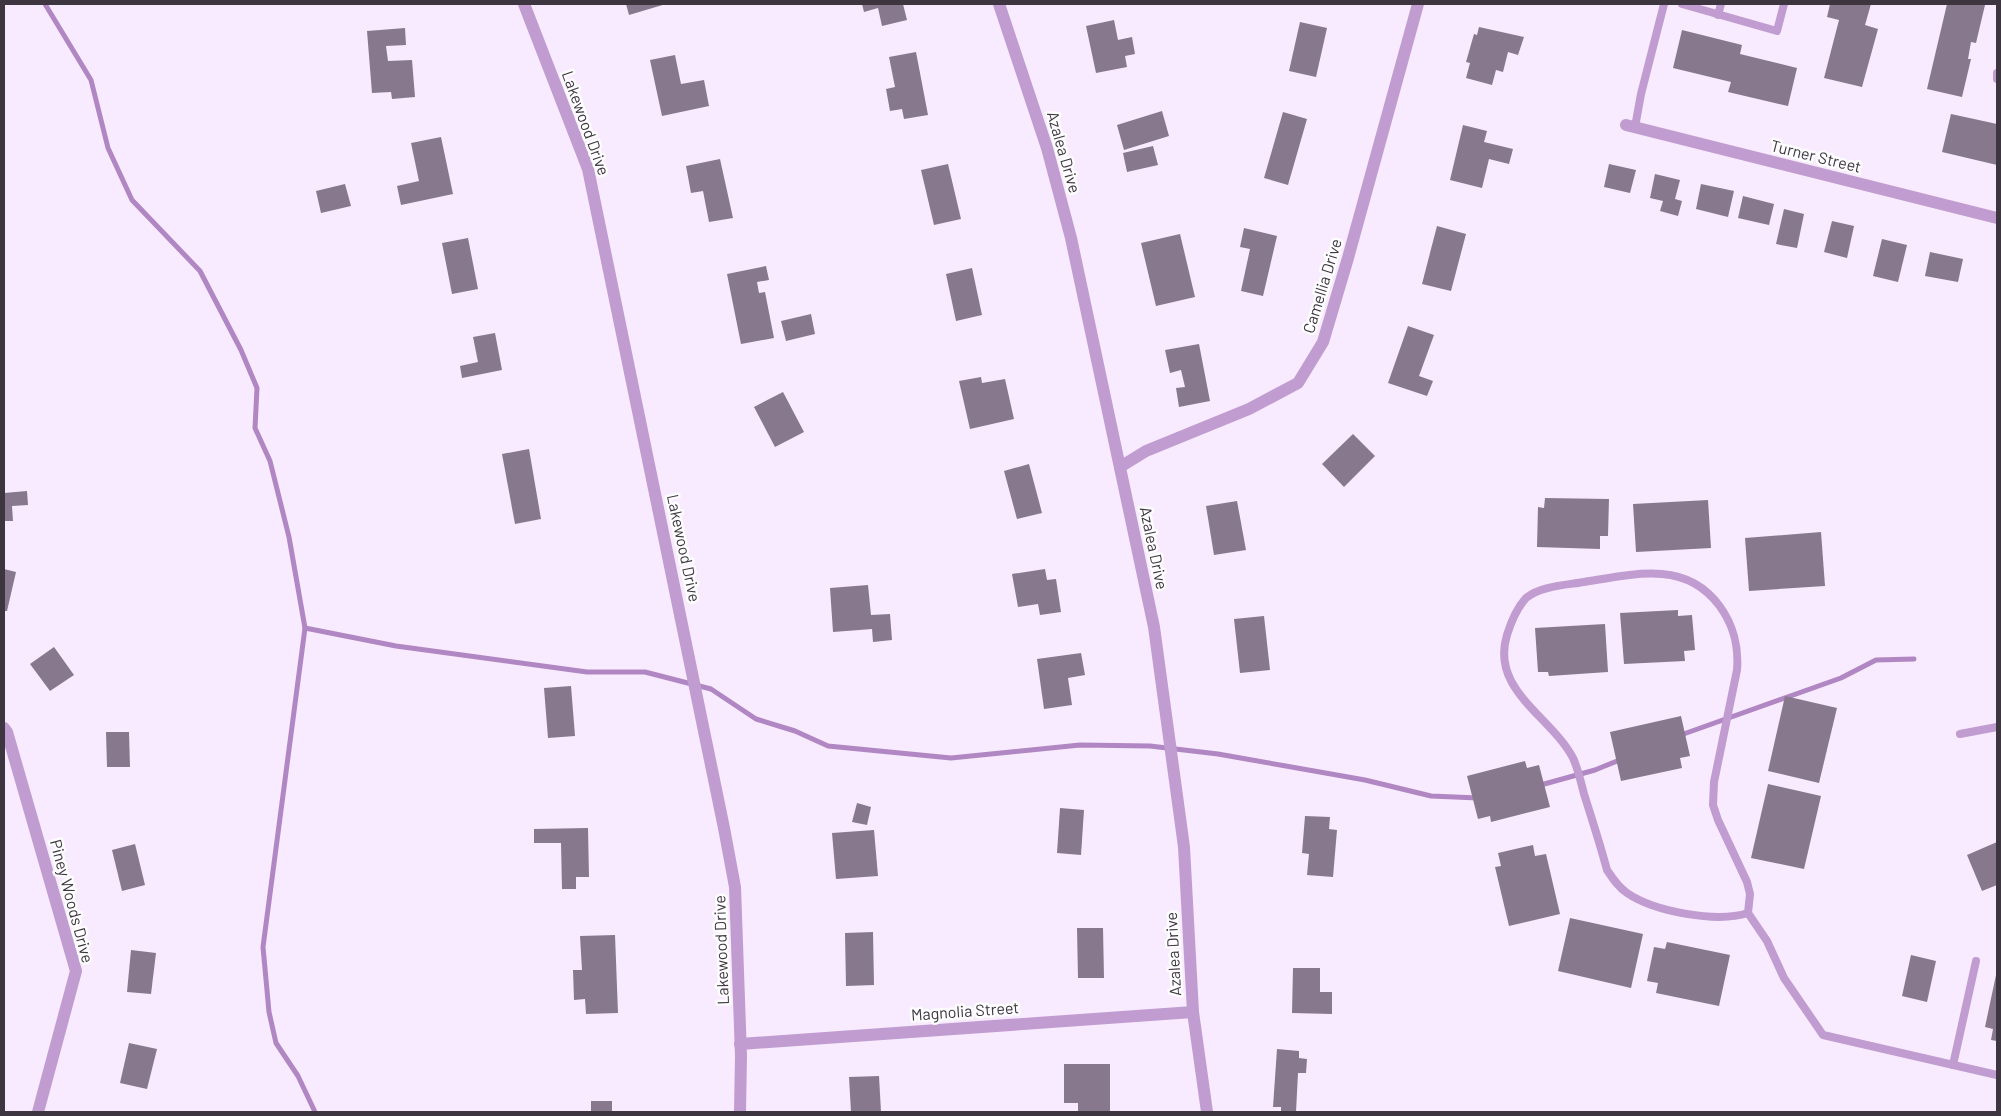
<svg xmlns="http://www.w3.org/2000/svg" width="2001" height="1116" viewBox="0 0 2001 1116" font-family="Barlow,sans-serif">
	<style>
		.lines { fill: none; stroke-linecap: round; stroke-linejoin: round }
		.stream { stroke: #b087c2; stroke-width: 5 }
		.building { fill: #87788e }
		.lane { stroke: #c09cd0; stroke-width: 8 }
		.street { stroke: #c09cd0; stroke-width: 12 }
		.labels { text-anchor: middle; stroke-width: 5; stroke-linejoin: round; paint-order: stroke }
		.street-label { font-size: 16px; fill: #3d3640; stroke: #fdfdfd }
	</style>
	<rect width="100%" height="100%" fill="#f8eaff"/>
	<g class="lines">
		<g class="stream">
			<path d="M 45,4 L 91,80 L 108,148 L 132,200 L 200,271 L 241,350 L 257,388 L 255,428 L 270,461 L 289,537 L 305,628 L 263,947 L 269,1012 L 276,1043 L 298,1076 L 315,1112"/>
			<path d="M 305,628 L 396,646 L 587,672 L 645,672 L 711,689 L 756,719 L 795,731 L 828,746 L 951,758 L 1080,745 L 1150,746 L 1218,754 L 1365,780 L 1431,796 L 1478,798"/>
			<path d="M 1678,736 L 1841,678 L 1876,660 L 1914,659"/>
			<path d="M 1537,786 L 1595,770 L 1622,759"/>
		</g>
	</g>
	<g class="building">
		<path d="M 626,4 L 666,4 L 629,15 Z"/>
		<path d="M 862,4 L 903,4 L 907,20 L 882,26 L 878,8 L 864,12 Z"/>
		<path d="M 1830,4 L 1871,4 L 1865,25 L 1878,29 L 1862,87 L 1824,78 L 1839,20 L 1827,17 Z"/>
		<path d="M 1947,4 L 1985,5 L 1976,43 L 1971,42 L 1968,59 L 1971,59 L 1962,97 L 1927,89 Z"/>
		<path d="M 1114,20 L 1118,40 L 1132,37 L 1135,54 L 1125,56 L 1127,67 L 1096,73 L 1086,26 Z"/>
		<path d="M 1300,22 L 1327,28 L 1316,77 L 1289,71 Z"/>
		<path d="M 1479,27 L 1524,37 L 1518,55 L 1508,52 L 1503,72 L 1496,70 L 1492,85 L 1466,78 L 1470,63 L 1466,62 L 1474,34 L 1477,35 Z"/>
		<path d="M 405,28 L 406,45 L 386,46 L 388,61 L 412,60 L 415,97 L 392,99 L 391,92 L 372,93 L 367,31 Z"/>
		<path d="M 1682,30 L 1742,45 L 1740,54 L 1797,68 L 1788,106 L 1728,92 L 1731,82 L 1673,68 Z"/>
		<path d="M 916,52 L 928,115 L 904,119 L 902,109 L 890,111 L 886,89 L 895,87 L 889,57 Z"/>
		<path d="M 675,55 L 681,84 L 704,80 L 709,106 L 662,116 L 650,60 Z"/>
		<path d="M 1162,111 L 1169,136 L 1124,150 L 1117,125 Z"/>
		<path d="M 1283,112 L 1307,119 L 1288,185 L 1264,178 Z"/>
		<path d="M 1951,114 L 1997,124 L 1997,165 L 1942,152 Z"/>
		<path d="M 1463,125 L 1487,131 L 1484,142 L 1513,149 L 1509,164 L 1489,159 L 1482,188 L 1450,180 Z"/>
		<path d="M 441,137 L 453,194 L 401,205 L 397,186 L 419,181 L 411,143 Z"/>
		<path d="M 1153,146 L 1158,165 L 1127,172 L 1123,153 Z"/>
		<path d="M 720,159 L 733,218 L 709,222 L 703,191 L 691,193 L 686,166 Z"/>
		<path d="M 948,164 L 961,219 L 934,225 L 921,170 Z"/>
		<path d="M 1609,164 L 1636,170 L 1630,193 L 1604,187 Z"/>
		<path d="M 1655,174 L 1680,180 L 1675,199 L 1682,201 L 1678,216 L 1660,211 L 1663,201 L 1650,198 Z"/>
		<path d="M 345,184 L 351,206 L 321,213 L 316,191 Z"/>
		<path d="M 1701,184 L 1734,191 L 1728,217 L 1696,209 Z"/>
		<path d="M 1743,196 L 1774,204 L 1769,225 L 1738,218 Z"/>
		<path d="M 1784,209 L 1804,214 L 1797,248 L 1776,244 Z"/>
		<path d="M 1832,221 L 1854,226 L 1847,258 L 1824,252 Z"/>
		<path d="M 1437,226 L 1466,234 L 1451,291 L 1422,284 Z"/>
		<path d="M 1244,228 L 1277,236 L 1263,296 L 1241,291 L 1250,249 L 1240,247 Z"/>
		<path d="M 1180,234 L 1195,297 L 1156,306 L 1141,243 Z"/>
		<path d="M 468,238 L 478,289 L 452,294 L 442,243 Z"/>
		<path d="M 1882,239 L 1907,245 L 1898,282 L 1873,276 Z"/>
		<path d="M 1930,252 L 1963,259 L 1958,282 L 1925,276 Z"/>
		<path d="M 766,266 L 769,280 L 757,282 L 759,293 L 765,292 L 774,338 L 741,344 L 727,274 Z"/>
		<path d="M 972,268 L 982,315 L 956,321 L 946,274 Z"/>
		<path d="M 811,314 L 815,334 L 786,341 L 781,321 Z"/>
		<path d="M 1408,326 L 1434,335 L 1419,376 L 1433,381 L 1427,396 L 1388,383 Z"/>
		<path d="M 495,333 L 502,370 L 462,378 L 460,366 L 478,362 L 473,337 Z"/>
		<path d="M 1199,344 L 1210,401 L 1179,407 L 1176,388 L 1185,387 L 1181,370 L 1170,373 L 1165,350 Z"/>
		<path d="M 981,377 L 982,383 L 1005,379 L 1014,419 L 970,429 L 959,381 Z"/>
		<path d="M 783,392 L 804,432 L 775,447 L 754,407 Z"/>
		<path d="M 1353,434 L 1375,456 L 1344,487 L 1322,464 Z"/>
		<path d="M 529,449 L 541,519 L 515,524 L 502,454 Z"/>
		<path d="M 1029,464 L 1042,513 L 1017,519 L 1004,471 Z"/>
		<path d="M 27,491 L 28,505 L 12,506 L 13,521 L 4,521 L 4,493 Z"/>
		<path d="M 1545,498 L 1609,499 L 1608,536 L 1600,536 L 1600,549 L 1537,547 L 1538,507 L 1544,508 Z"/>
		<path d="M 1708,500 L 1711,548 L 1636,552 L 1633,504 Z"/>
		<path d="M 1237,501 L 1246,550 L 1214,555 L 1206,506 Z"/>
		<path d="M 1821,532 L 1825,586 L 1749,591 L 1745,538 Z"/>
		<path d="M 4,569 L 16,572 L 7,611 L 4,611 Z"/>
		<path d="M 1045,569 L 1047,580 L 1056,579 L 1061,612 L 1040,615 L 1038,604 L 1018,607 L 1012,574 Z"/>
		<path d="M 868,585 L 871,615 L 890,614 L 892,640 L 873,642 L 872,629 L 833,632 L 830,588 Z"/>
		<path d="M 1678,610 L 1678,616 L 1692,615 L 1695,650 L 1684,651 L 1685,661 L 1624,664 L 1620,613 Z"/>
		<path d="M 1264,616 L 1270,670 L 1240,673 L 1234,619 Z"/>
		<path d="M 1605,624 L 1608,672 L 1549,676 L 1548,672 L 1538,672 L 1535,628 Z"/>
		<path d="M 54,647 L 74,675 L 50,691 L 30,664 Z"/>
		<path d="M 1081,653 L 1085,675 L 1068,678 L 1072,705 L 1044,709 L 1037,659 Z"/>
		<path d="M 571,686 L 575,736 L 548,738 L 544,688 Z"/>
		<path d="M 1785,696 L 1837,708 L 1819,783 L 1768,771 Z"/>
		<path d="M 1681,716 L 1690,756 L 1680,758 L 1682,768 L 1621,781 L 1610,732 Z"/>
		<path d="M 106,732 L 129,732 L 130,767 L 107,767 Z"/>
		<path d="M 1525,761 L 1527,768 L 1539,765 L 1550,807 L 1491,822 L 1490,816 L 1478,819 L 1467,776 Z"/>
		<path d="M 1768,784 L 1821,796 L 1804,869 L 1751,858 Z"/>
		<path d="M 857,803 L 871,807 L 867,825 L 852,822 Z"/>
		<path d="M 1060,808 L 1084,810 L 1081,855 L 1057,853 Z"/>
		<path d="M 1305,816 L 1330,817 L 1329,829 L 1337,830 L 1333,877 L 1307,875 L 1309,854 L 1302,853 Z"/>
		<path d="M 588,828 L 589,877 L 576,877 L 576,889 L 562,889 L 561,843 L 534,843 L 534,829 Z"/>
		<path d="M 874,830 L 878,876 L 836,879 L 832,833 Z"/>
		<path d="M 1997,842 L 1997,885 L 1982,891 L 1967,855 Z"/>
		<path d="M 135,844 L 145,885 L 122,891 L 112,850 Z"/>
		<path d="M 1533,845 L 1535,856 L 1546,854 L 1560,914 L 1509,926 L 1495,867 L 1501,866 L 1498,853 Z"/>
		<path d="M 1570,918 L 1643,934 L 1631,988 L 1558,971 Z"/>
		<path d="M 1077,928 L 1103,928 L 1104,978 L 1078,978 Z"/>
		<path d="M 873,932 L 874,985 L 846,986 L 845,933 Z"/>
		<path d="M 615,935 L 618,1013 L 586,1014 L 585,999 L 574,1000 L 573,970 L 582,970 L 580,936 Z"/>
		<path d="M 1667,942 L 1730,955 L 1719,1006 L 1656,993 L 1658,983 L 1647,981 L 1654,947 L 1665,949 Z"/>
		<path d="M 131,950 L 156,953 L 151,994 L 127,992 Z"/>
		<path d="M 1911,955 L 1936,961 L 1927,1002 L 1902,996 Z"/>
		<path d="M 1293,968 L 1320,968 L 1320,992 L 1332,992 L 1332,1014 L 1292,1013 Z"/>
		<path d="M 1996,975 L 1997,975 L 1997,1041 L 1991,1040 L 1993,1029 L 1985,1027 Z"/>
		<path d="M 129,1043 L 157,1049 L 147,1089 L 120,1083 Z"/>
		<path d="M 1277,1049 L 1299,1051 L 1299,1058 L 1307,1059 L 1306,1073 L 1298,1073 L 1296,1112 L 1281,1112 L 1281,1107 L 1273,1107 Z"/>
		<path d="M 1064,1064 L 1110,1064 L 1110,1112 L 1078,1112 L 1078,1103 L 1064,1103 Z"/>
		<path d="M 879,1076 L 881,1112 L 851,1112 L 849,1077 Z"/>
		<rect x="591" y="1101" width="21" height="11"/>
	</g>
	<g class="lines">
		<g class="lane">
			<path d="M 1682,4 L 1777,31 L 1784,4"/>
			<path d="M 1718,15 L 1721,4"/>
			<path d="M 1997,73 L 1997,79"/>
			<path d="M 1635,127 L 1641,94 L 1664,4"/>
			<path d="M 1960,734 L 1997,727"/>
			<path d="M 1748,913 C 1717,923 1655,912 1627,893 C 1618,887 1613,879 1607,870 C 1600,844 1592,819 1584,794 C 1581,782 1578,769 1573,758 C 1551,716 1490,690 1507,635 C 1511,622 1517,608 1526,598 C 1540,586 1566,585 1584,582 C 1609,578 1636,572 1662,574 C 1712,578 1741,624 1737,670 L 1714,782 L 1713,805 L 1718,820 L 1747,882 L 1750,894 L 1748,913 L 1767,941 L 1784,978 L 1823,1035 L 1997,1075"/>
			<path d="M 1953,1065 L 1976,961"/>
		</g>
		<g class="street">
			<path d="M 524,4 L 588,169 L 724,828 L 735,887 L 741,1056 L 740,1112"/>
			<path d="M 999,4 L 1047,148 L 1071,238 L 1154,627 L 1184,847 L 1193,1012 L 1207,1112"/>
			<path d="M 1626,125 L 1997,218"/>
			<path d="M 1120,467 L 1146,451 L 1249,409 L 1298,383 L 1323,342 L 1348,258 L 1418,4"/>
			<path d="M 4,728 L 7,732 L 76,971 L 38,1112"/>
			<path d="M 740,1044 L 1193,1012"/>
		</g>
	</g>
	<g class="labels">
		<g class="street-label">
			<text transform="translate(586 123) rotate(70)" y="6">Lakewood Drive</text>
			<text transform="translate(1064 152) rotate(74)" y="6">Azalea Drive</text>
			<text transform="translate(1816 156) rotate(14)" y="6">Turner Street</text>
			<text transform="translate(1322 286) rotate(-73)" y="6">Camellia Drive</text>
			<text transform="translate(684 548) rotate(78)" y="6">Lakewood Drive</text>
			<text transform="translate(1154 548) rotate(78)" y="6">Azalea Drive</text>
			<text transform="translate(72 901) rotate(75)" y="6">Piney Woods Drive</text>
			<text transform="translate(721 950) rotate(-92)" y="6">Lakewood Drive</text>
			<text transform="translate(1173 954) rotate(-93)" y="6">Azalea Drive</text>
			<text transform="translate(965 1011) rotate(-4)" y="6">Magnolia Street</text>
		</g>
	</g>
	<rect width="2001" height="1116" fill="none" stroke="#3d3640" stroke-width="10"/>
</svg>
